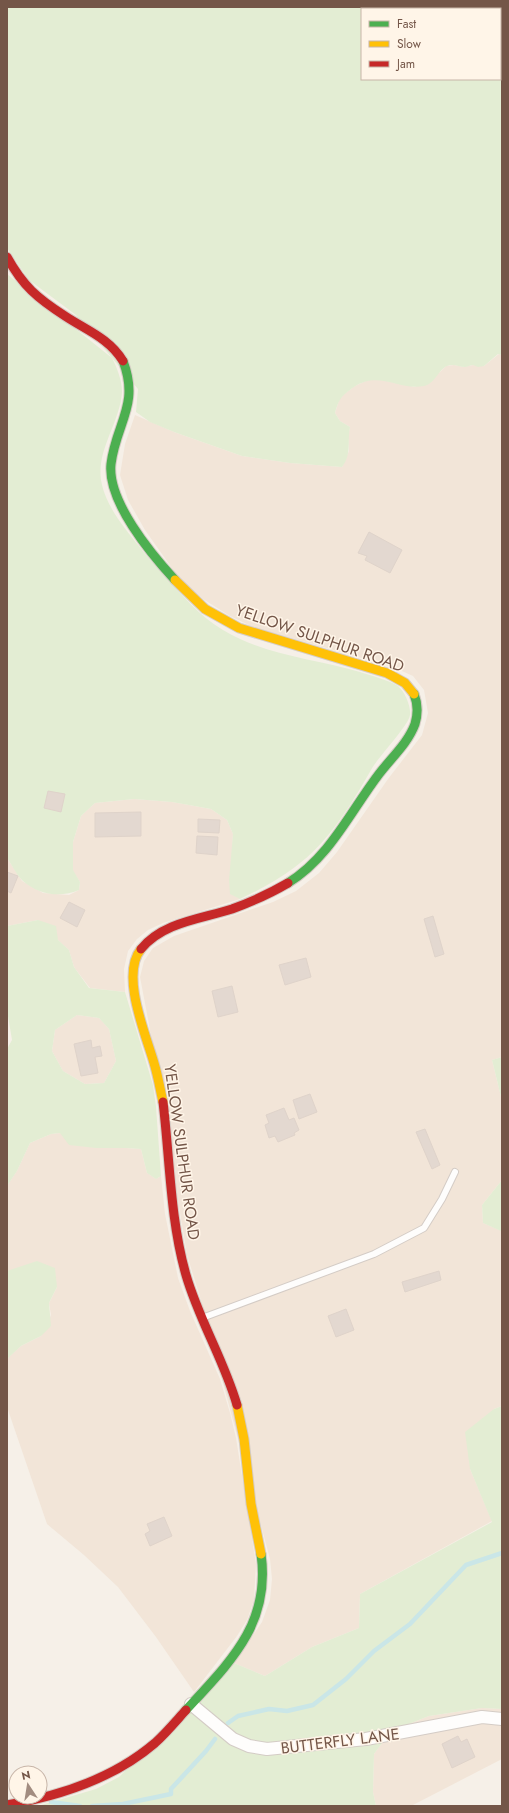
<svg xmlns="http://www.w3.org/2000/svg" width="509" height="1813" viewBox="0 0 509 1813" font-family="Jost,sans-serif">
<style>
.residential{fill:#f2e5d8}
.green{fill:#e3edd3;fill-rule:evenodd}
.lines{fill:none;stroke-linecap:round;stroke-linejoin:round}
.stream{stroke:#cae6e7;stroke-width:4.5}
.building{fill:#e3d8d0;stroke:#dfd3ca}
.lane-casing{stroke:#d4ccc6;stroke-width:8}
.street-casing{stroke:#d4ccc6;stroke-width:14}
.fast-casing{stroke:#d5ccc5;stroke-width:11}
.slow-casing{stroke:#d5ccc5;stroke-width:11}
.jam-casing{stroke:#d5ccc5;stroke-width:11}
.lane{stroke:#fefdfc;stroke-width:6}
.street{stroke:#fefdfc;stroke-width:12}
.fast{stroke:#4caf50;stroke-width:9}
.slow{stroke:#ffc107;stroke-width:9}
.jam{stroke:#c62828;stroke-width:9}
.labels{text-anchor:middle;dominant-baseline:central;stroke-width:3;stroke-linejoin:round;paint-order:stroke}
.street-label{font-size:16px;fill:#745648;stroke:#fff5e8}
</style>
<rect width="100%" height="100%" fill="#f6f0e8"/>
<g class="residential">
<polygon points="499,354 502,355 502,1057 492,1060 502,1101 502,1180 482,1205 483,1223 502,1231 502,1406 494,1409 470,1469 492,1521 360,1594 359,1628 312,1647 265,1676 234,1663 262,1622 270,1600 272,1579 270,1559 200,1297 187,1255 148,1019 140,977 144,961 153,948 174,936 273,902 296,891 319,873 337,852 388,779 422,735 428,713 424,690 413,676 393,667 253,627 230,616 203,599 176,574 145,530 128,500 120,475 125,444 135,415 174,432 242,456 290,463 342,467 349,451 348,437 350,427 340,421 335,413 340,397 355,386 368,380 382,380 415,387 440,372 446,366 454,365 464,367 473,365 484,366"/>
<polygon points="134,799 172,802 211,809 227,820 233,834 232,856 240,899 163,923 148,930 137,939 128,951 124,969 125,992 90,988 74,967 69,950 58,940 38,920 7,926 7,858 22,881 43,893 69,895 79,890 80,882 73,871 73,842 81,816 95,803"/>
<polygon points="77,1015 99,1018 109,1029 116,1061 104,1083 85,1084 63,1071 52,1051 55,1030"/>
<polygon points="60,1133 126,1148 141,1149 147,1173 156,1179 161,1176 165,1214 178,1278 190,1311 220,1379 230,1413 236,1438 256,1564 254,1600 247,1620 237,1636 194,1692 156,1637 118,1587 84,1555 47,1524 7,1407 7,1359 21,1346 41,1336 51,1315 49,1303 57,1287 7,1271 7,1186 17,1171 30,1143 51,1134"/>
<polygon points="482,1708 502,1709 502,1759 411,1806 376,1806 373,1792 374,1754 391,1731 429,1716"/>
</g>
<g class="green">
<path d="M 7,7 L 502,7 L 502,355 L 498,354 L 484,366 L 478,367 L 473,365 C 471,365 467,367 465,367 C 459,367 453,363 447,366 C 438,370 435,384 424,386 C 399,391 379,370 354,387 C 341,396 339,399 335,413 L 340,421 L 350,427 C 347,442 352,454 342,467 L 290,463 L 242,456 L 174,432 L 150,422 L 136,412 L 138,389 L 76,315 L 29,280 L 7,248 ZM 362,9 L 500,9 L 500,79 L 362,79 Z"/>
<path d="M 7,274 L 112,358 C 117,368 122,380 122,392 C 120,424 94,452 102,485 C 107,507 125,529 139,546 C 147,557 156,566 165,576 C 184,597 198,615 223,630 C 264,655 315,659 360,672 C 372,676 388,680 398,686 C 405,692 411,706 410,715 C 409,725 378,757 371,770 C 351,805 328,843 295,867 C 278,880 259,890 240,899 L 230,894 L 229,880 L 233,834 L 227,820 L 211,809 L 172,802 L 134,799 L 95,803 L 81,816 L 73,842 L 73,870 L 80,882 L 79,890 C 60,898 39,895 23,881 C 17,876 12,865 7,858 Z"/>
<path d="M 38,920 L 56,926 L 58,940 L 69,950 L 74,967 L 89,988 L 125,992 L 153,1085 L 156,1107 L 161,1176 L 156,1179 L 147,1173 L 141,1149 L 126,1148 L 96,1148 L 69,1145 L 60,1133 L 51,1134 L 30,1143 L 17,1171 L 7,1186 L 7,1049 L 12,1040 L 7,1010 L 7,926 ZM 77,1015 L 99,1018 L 109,1029 L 116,1061 L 104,1083 L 85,1084 L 63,1071 L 52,1051 L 55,1030 Z"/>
<polygon points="502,1057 502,1101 492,1060"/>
<polygon points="502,1180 502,1231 501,1231 483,1223 482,1205"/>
<polygon points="37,1261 55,1268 57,1287 49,1303 51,1326 41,1336 21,1346 7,1359 7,1271"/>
<polygon points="502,1406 502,1709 482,1708 429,1716 391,1731 374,1754 373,1792 376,1806 38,1806 96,1789 119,1777 234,1663 265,1676 312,1647 359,1628 360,1594 492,1522 470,1469 465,1432 494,1409"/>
</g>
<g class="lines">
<g class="stream">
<polyline points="228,1723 238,1716 269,1709 287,1711 313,1705 346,1679 374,1651 410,1624 466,1565 502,1553"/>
<polyline points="51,1802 80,1806"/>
<polyline points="92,1806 123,1804 171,1794 171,1789 206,1751 215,1739"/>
</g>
</g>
<g class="building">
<polygon points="369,532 402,550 390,573 365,560 367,556 358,553"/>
<polygon points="48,791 65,794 61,812 44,808"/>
<polygon points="141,812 141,836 95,837 95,813"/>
<polygon points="198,819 220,820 219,833 198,832"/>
<polygon points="197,836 218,837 217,855 196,853"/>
<polygon points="7,872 18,876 11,893 7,891"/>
<polygon points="69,902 85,910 77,927 60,918"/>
<polygon points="433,916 444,954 435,957 424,919"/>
<polygon points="306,958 311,977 285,985 279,965"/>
<polygon points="232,986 238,1012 218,1017 212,991"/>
<polygon points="91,1040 92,1048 100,1046 102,1056 95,1057 98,1073 81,1076 74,1044"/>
<polygon points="310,1094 317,1112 299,1119 293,1100"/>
<polygon points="284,1108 289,1120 294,1118 299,1130 294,1133 295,1135 278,1142 275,1136 269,1138 265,1125 269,1123 266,1115"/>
<polygon points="425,1129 440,1165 432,1169 416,1132"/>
<polygon points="439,1271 441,1280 405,1292 402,1282"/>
<polygon points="346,1309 354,1330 336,1337 328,1316"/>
<polygon points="164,1517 172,1536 150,1546 145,1534 150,1531 147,1524"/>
<polygon points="458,1736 461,1742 467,1739 475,1757 452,1768 442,1744"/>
</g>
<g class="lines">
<g class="lane-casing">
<polyline id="lane" points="202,1318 374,1254 424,1228 442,1199 455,1172"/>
</g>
<g class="street-casing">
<polyline id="street" points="191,1704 233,1739 249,1746 267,1749 366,1739 482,1717 502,1719"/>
</g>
<g class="fast-casing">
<g id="fast">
<path d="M 123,361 C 140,405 116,423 111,464 C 107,501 151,554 175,580"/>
<path d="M 288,883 C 330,857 350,812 379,774 C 392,757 408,743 415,724 C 418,714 418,704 414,694"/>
<path d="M 186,1710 C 230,1662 271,1624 261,1554"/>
</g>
</g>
<g class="slow-casing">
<g id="slow">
<polyline points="175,580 205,609 239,628 387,673 405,683 414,694"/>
<path d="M 141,949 C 120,975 146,1035 154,1063 C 158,1076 160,1089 163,1102"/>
<polyline points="237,1405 244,1439 251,1504 261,1554"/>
</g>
</g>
<g class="jam-casing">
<g id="jam">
<path d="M 7,257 C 23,286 37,298 65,316 C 86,330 109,338 123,361"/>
<path d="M 141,949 C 163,922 201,919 232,909 C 251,902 271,893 288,883"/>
<path d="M 163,1102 C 170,1160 170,1219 186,1275 C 199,1320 224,1360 237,1405"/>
<path d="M 7,1805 C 60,1796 113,1779 155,1743 C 166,1733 176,1721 186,1710"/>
</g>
</g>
<use href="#lane" class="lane"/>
<use href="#street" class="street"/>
<use href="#fast" class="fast"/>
<use href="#slow" class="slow"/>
<use href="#jam" class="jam"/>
</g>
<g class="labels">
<g class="street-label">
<text transform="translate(320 638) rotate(19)">YELLOW SULPHUR ROAD</text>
<text transform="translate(182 1152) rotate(82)">YELLOW SULPHUR ROAD</text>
<text transform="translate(340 1741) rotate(-7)">BUTTERFLY LANE</text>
</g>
</g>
<rect width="509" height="1813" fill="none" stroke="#745648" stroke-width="16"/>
<rect x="361" y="8" width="140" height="72" fill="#fff5e8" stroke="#c7b5a8"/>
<rect x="369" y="21" width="20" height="6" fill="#4caf50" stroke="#c7b5a8"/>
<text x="397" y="28" font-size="12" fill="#745648">Fast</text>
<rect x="369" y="41" width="20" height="6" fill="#ffc107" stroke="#c7b5a8"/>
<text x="397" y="48" font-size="12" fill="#745648">Slow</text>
<rect x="369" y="61" width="20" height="6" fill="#c62828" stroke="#c7b5a8"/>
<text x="397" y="68" font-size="12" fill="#745648">Jam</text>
<g transform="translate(28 1785) rotate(348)"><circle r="19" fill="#fff5e8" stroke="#c7b5a8"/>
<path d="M0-3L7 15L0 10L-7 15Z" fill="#a28c80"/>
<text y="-6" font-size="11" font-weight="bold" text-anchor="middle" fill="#745648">N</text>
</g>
</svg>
